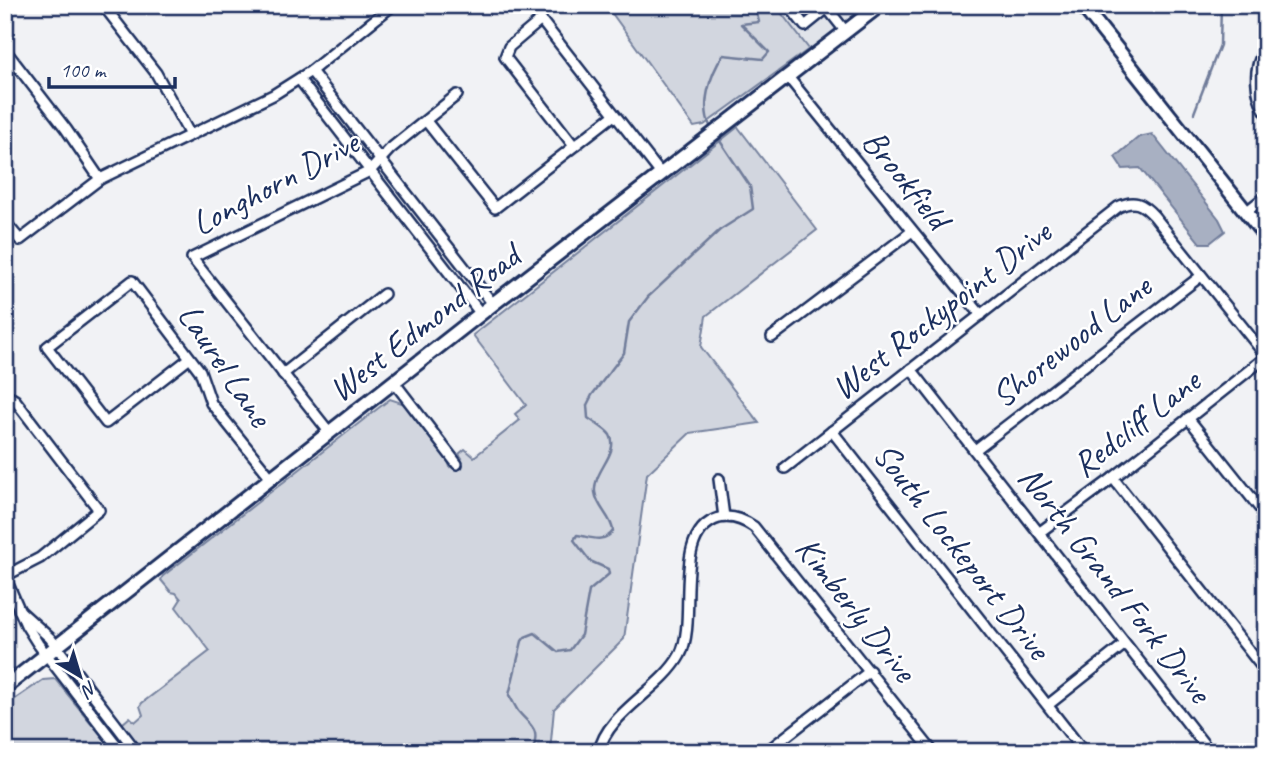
<svg xmlns="http://www.w3.org/2000/svg" width="1271" height="757" viewBox="0 0 1271 757" font-family="Caveat,sans-serif">
<style>
.built{fill:#e1e4ea}
.green{fill:#d2d6df;stroke:#76829e;stroke-width:2}
.water{fill:#a8b0c2;stroke:#707c9a;stroke-width:2}
.lines{fill:none;stroke-linecap:round;stroke-linejoin:round}
.stream{stroke:#707c9a;stroke-width:2.5}
.minor-casing{stroke:#1b2f5e;stroke-width:14}
.major-casing{stroke:#1b2f5e;stroke-width:18}
.minor{stroke:#fff;stroke-width:9}
.major{stroke:#fff;stroke-width:12}
.labels{text-anchor:middle;dominant-baseline:central;stroke-width:5;stroke-linejoin:round;paint-order:stroke}
.street-label{font-size:35px;fill:#1b2f5e;stroke:#fff}
</style>
<rect width="100%" height="100%" fill="#f1f2f5"/>
<filter id="ink" filterUnits="userSpaceOnUse"><feTurbulence type="fractalNoise" baseFrequency=".0143" numOctaves="2"/><feDisplacementMap in="SourceGraphic" scale="14" xChannelSelector="R" yChannelSelector="G"/><feConvolveMatrix kernelMatrix="1 2 1 2 8 2 1 2 1" color-interpolation-filters="sRGB"/></filter>
<g filter="url(#ink)">
<polygon class="built" points="775,5 864,5 809,49"/>
<g class="green">
<polygon points="606,5 775,5 809,49 704,125 694,127"/>
<polygon points="738,127 817,230 706,316 701,347 759,423 690,433 647,474 624,639 554,709 550,752 144,752 122,724 130,717 135,722 143,715 140,706 142,703 210,651 176,607 181,599 176,593 171,592 161,580 163,576 390,399 405,404 447,459 450,467 462,458 459,454 465,449 474,457 520,420 515,414 526,405 473,335"/>
<polygon points="55,679 115,752 5,752 5,706 43,680"/>
</g>
<polygon class="water" points="1152,134 1219,219 1225,231 1210,243 1200,243 1140,168 1123,169 1115,157 1139,137"/>
<g class="lines">
<g class="stream">
<polyline points="1194,113 1220,45 1221,5"/>
<path d="M 712,130 C 699,107 710,75 723,55 L 763,59 L 769,52 L 741,24 L 759,22 L 756,10 L 747,5"/>
<path d="M 532,752 C 541,728 531,727 518,711 C 515,706 512,700 509,695 L 522,641 L 525,637 L 535,633 L 558,652 L 570,650 L 581,635 L 589,591 L 609,574 L 608,569 L 590,561 L 574,540 L 577,535 C 590,537 604,544 613,531 C 612,517 597,508 595,492 C 593,471 620,453 610,435 C 606,429 595,423 588,418 L 587,405 L 592,395 L 624,353 L 629,322 L 648,297 L 720,230 L 753,209 L 750,186 L 716,135"/>
</g>
<g class="minor-casing">
<g id="minor">
<polyline points="103,5 156,73 190,135"/>
<polyline points="789,6 805,26 831,5"/>
<polyline points="827,8 846,32"/>
<path d="M 1266,49 C 1252,66 1255,95 1266,112"/>
<polyline points="5,50 66,129 100,179"/>
<polyline points="311,71 493,304"/>
<polyline points="788,77 981,315"/>
<polyline points="299,79 481,314"/>
<polyline points="426,121 495,208 614,115"/>
<polyline points="574,146 505,57 509,47 541,20 661,174"/>
<polyline points="1246,212 1266,196"/>
<polyline points="5,222 20,240 100,179 273,95 311,71 393,5"/>
<polyline points="1253,222 1266,212"/>
<polyline points="772,337 911,232"/>
<polyline points="190,358 106,423 47,347 132,281 200,371 211,403 272,479"/>
<polyline points="911,369 1210,752"/>
<polyline points="283,374 384,294"/>
<polyline points="394,382 457,464"/>
<polyline points="5,394 15,400 99,510 40,558 5,576"/>
<polyline points="1188,418 1266,516"/>
<polyline points="832,431 1084,752"/>
<polyline points="330,433 192,258 370,171 390,149 457,95"/>
<polyline points="975,450 1201,276"/>
<path d="M 785,468 L 1118,207 C 1134,199 1142,203 1154,216 L 1266,356"/>
<polyline points="1113,478 1266,672"/>
<polyline points="719,479 724,517"/>
<polyline points="1040,532 1113,478 1266,357"/>
<polyline points="5,577 26,625 38,644 121,751 125,752"/>
<polyline points="19,610 50,638 137,752"/>
<polyline points="1048,705 1125,644"/>
<path d="M 599,752 C 606,713 661,690 680,655 C 699,618 670,533 719,518 C 732,515 744,520 754,527 L 933,752"/>
<polyline points="766,752 870,671"/>
</g>
</g>
<g class="major-casing">
<g id="major">
<polyline points="1082,5 1266,237"/>
<polyline points="5,687 493,304 880,5"/>
</g>
</g>
<use href="#minor" class="minor"/>
<use href="#major" class="major"/>
</g>
</g>
<g class="labels">
<g class="street-label">
<text transform="translate(906 179) rotate(51)">Brookfield</text>
<text transform="translate(275 183) rotate(-28)">Longhorn Drive</text>
<text transform="translate(941 310) rotate(-38)">West Rockypoint Drive</text>
<text transform="translate(424 323) rotate(-38)">West Edmond Road</text>
<text transform="translate(1071 341) rotate(-38)">Shorewood Lane</text>
<text transform="translate(225 365) rotate(56)">Laurel Lane</text>
<text transform="translate(1136 423) rotate(-38)">Redcliff Lane</text>
<text transform="translate(962 551) rotate(52)">South Lockeport Drive</text>
<text transform="translate(1115 584) rotate(52)">North Grand Fork Drive</text>
<text transform="translate(856 609) rotate(52)">Kimberly Drive</text>
</g>
</g>
<rect width="1271" height="757" fill="none" stroke="#fff" stroke-width="28"/>
<rect x="14" y="14" width="1243" height="729" fill="none" stroke="#1b2f5e" stroke-width="2.5" filter="url(#ink)"/>
<g transform="translate(80 676) rotate(142)" stroke="#ffffff" stroke-width="5" paint-order="stroke">
<path d="M0-5L12 26L0 18L-12 26Z" fill="#1b2f5e"/>
<text y="-10" font-size="19" font-weight="bold" text-anchor="middle" fill="#1b2f5e">N</text>
</g>
<path d="M49 77v10h126v-10" fill="none" stroke="#1b2f5e" stroke-width="3.5"/>
<text x="60" y="77" font-size="21" fill="#1b2f5e" stroke="#ffffff" stroke-width="5" paint-order="stroke">100 m</text>
</svg>
